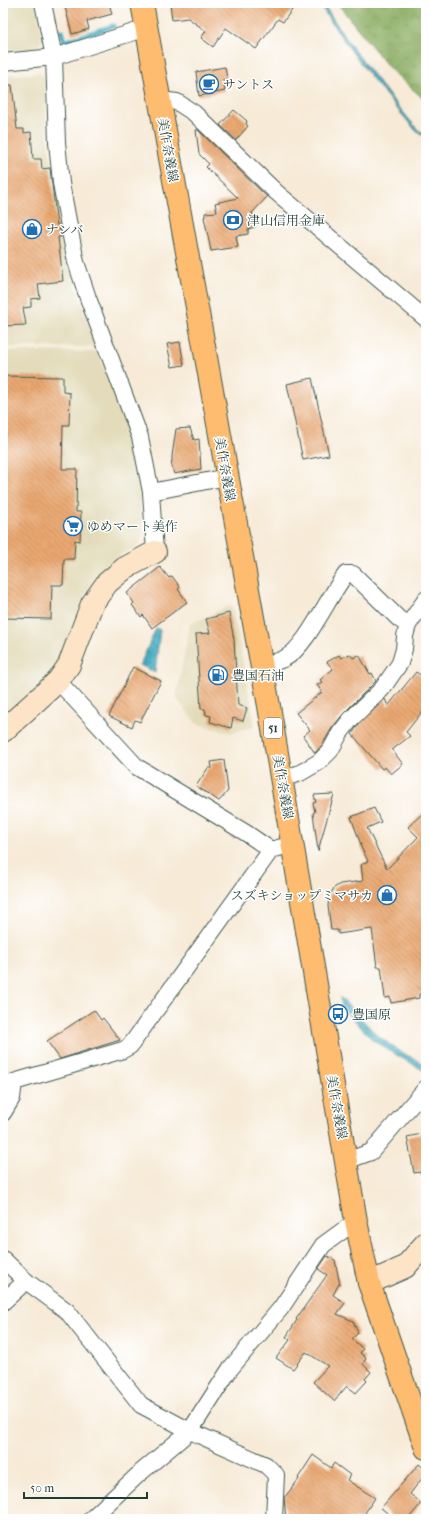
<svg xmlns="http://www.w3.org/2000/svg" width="429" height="1522" viewBox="0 0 429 1522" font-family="'IM FELL French Canon','Noto Serif JP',serif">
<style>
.built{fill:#e3dbba}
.forest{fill:url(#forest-crowns);stroke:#55754b}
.water{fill:url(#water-waves);stroke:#30747a}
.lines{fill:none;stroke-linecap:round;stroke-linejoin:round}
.stream{stroke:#40aac0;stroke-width:5}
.building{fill:url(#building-back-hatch)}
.street-casing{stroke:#3f574d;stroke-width:18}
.secondary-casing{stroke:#3f574d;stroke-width:24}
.primary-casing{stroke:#3f574d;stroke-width:24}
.street{stroke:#fff;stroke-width:16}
.secondary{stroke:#fee4c6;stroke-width:22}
.primary{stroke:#fdbc70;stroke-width:22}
.labels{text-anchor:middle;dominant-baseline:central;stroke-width:3;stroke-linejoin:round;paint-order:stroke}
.shield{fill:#fff;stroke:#627771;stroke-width:1}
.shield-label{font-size:12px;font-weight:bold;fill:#1f3d34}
.poi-label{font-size:13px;fill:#1f3d34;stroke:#fff;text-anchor:start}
.street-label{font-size:13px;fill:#1f3d34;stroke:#fff}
</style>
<defs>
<pattern id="forest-crowns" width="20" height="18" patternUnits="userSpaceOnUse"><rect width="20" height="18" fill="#8bad62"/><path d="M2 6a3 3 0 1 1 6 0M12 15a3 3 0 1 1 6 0" fill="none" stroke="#718e52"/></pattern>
<pattern id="water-waves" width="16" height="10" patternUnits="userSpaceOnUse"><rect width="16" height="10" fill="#40aac0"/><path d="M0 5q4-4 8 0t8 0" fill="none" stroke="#358c9d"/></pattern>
<pattern id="building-back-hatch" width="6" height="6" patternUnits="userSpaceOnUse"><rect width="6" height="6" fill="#eaa871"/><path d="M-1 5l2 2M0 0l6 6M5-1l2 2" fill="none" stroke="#bd8a5e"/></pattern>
</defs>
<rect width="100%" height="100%" fill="#fff"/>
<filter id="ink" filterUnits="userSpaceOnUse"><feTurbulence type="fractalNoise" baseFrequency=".025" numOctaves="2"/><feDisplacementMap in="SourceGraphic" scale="8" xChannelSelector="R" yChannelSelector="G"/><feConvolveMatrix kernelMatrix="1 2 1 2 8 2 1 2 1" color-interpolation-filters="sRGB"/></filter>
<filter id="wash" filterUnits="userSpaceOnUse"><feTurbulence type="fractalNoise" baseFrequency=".012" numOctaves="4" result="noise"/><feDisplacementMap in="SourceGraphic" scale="16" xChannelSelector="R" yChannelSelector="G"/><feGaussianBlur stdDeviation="0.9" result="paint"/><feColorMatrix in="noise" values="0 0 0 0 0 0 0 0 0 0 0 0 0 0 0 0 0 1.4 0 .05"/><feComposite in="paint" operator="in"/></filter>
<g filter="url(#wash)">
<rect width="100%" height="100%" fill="#f7ebd8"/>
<g class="built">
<polygon points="3,3 36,3 42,41 36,49 3,51"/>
<polygon points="39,73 45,79 47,130 56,199 67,259 96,347 3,347 3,76"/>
<polygon points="3,351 98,352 108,379 111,378 127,422 137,462 143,536 136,548 124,553 111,562 95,580 84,597 53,674 3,718"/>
<polygon points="232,605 255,726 230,733 197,724 176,698 190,624"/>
</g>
<polygon class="forest" points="337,3 426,3 426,101 390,69"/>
<g class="water">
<path d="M 319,3 L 323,3 C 351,49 384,90 419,131 L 426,133 L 426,137 L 418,133 C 382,92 348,50 319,3 Z"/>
<polygon points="156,628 160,630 155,673 140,665"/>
<polygon points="340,997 378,1036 399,1051 426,1065 426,1072 388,1050 372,1039 341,1006"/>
</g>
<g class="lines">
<polyline class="stream" points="61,31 64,42 113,26"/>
</g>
<g id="blocks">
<g class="building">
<polygon points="64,3 109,3 112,14 87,21 89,29 72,34"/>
<polygon points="170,3 297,3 283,22 278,19 256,49 226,28 213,47 201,38 206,31 188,18 172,20"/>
<polygon points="225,67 227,79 223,80 225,91 199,96 196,72"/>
<polygon points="3,85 12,85 17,129 24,129 24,133 31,132 33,159 41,159 42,169 50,168 57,225 59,225 61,237 58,237 63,281 38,284 40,298 31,299 31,307 23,308 26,325 3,326"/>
<polygon points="234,110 247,121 246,124 248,126 236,140 220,125"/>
<polygon points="196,130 198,130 267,197 252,213 255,227 248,229 248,234 236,236 238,247 211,251 204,217 205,217 205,213 217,212 215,203 238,198 206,167 209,164 199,154"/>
<polygon points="180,342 184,365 172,367 167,344"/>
<polygon points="3,376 63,377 63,392 70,393 69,425 63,425 62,469 77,469 76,512 81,512 80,541 75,540 74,559 64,559 63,585 52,585 51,619 3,618"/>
<polygon points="312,378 329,455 303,460 287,384"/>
<polygon points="190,428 194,440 199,439 201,469 174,474 171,462 172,462 172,456 176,429"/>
<polygon points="160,567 169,578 172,576 180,587 178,589 187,602 152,628 143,615 141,617 132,605 134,603 127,593"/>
<polygon points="229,613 234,640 238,705 247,708 243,721 233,718 231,728 210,722 211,716 206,715 205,709 201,709 196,634 210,633 206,619"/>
<polygon points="350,654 353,658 359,655 370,674 372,673 376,681 344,713 332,728 322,745 315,753 303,736 310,730 296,713 322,692 317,685 322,682 320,680 333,669 327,662 339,655 341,658"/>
<polygon points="133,667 161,681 140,722 135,720 132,727 109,716"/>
<polygon points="416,672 426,679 426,707 406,732 410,736 392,750 403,764 391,774 385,767 382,769 352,734 358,725 385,699 388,706"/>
<polygon points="224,760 228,791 219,801 196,786 208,768 212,768 211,762"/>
<polygon points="334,794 318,851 313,813 315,812 313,803 316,802 314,795"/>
<polygon points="374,808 381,822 367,828 387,869 418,837 408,827 426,810 426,993 419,994 419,998 391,1003 390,997 385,998 381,967 377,967 372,929 338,934 338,930 331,930 328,906 329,897 334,888 340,884 363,881 361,865 368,861 360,845 361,845 351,817"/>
<polygon points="94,1010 101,1020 103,1018 120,1040 60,1059 47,1041"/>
<polygon points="426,1133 426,1171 414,1173 407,1137"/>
<polygon points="327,1256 335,1260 340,1285 339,1284 333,1295 345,1303 337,1314 353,1321 358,1333 352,1339 363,1349 360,1353 366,1358 363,1364 371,1372 365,1379 367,1381 356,1393 347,1386 334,1401 313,1382 328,1366 306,1352 293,1369 276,1358 290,1340 286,1337 297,1320 296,1319 327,1275 318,1269"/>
<polygon points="313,1455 331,1468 334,1463 350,1475 347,1480 375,1498 361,1519 286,1519 284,1498 299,1479 298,1478"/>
<polygon points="419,1464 426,1470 426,1473 410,1494 420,1502 420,1505 408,1519 395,1519 381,1508"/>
</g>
</g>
</g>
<g filter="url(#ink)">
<use href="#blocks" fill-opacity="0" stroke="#3f574d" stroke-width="1"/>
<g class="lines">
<g class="street-casing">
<g id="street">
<polyline points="43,3 54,57 57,142 61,183 69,226 76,262 88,298 140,437 151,492 155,552"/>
<polyline points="3,62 54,57 147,28"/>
<polyline points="160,100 177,102 194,113 276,192 426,319"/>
<polyline points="151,492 227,477"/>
<path d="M 262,666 C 269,663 278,662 285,658 C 306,648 329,595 346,574 L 353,574 L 399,619 L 408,625"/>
<polyline points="58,681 137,767 246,833 271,850"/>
<polyline points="282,779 300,773 319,762 330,751 340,733 351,719 382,689 400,663 404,649 405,636 408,625 426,599"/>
<polyline points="3,1113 12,1098 14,1082 123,1050 130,1046 271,850 293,844"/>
<polyline points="346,1161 371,1152 426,1088"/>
<polyline points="3,1259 26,1281"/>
<polyline points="3,1302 26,1281 67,1311 141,1405 190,1431 266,1465 276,1475 274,1519"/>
<polyline points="91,1519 140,1473 190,1431 230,1369 281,1308 323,1245 356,1221"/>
</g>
</g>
<g class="secondary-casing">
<g id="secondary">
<polyline points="3,731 58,681 69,665 92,604 107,583 125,568 155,552"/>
<polyline points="369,1283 405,1267 426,1243"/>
</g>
</g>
<g class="primary-casing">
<polyline id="primary" points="142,3 269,706 356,1221 369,1283 426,1448"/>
</g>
<use href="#street" class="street"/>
<use href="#secondary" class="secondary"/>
<use href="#primary" class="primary"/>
</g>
</g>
<defs>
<g id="cafe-ring" transform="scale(1)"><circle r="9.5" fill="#fff" stroke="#1f6fb2" stroke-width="1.5"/><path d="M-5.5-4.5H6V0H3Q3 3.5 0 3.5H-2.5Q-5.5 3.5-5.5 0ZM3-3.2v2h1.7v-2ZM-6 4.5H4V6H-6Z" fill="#1f6fb2"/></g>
<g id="bank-ring" transform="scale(1)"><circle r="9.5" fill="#fff" stroke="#1f6fb2" stroke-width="1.5"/><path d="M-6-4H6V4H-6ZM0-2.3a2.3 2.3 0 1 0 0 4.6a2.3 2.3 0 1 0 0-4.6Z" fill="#1f6fb2"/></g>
<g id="shop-ring" transform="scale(1)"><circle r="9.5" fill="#fff" stroke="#1f6fb2" stroke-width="1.5"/><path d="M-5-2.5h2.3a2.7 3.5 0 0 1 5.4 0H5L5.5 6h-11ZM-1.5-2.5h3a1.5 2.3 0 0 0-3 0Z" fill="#1f6fb2"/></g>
<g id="supermarket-ring" transform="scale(1)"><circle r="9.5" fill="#fff" stroke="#1f6fb2" stroke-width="1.5"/><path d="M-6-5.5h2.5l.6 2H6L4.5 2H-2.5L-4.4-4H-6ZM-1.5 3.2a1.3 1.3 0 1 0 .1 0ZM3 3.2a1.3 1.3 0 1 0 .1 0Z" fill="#1f6fb2"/></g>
<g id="fuel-ring" transform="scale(1)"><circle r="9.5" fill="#fff" stroke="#1f6fb2" stroke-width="1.5"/><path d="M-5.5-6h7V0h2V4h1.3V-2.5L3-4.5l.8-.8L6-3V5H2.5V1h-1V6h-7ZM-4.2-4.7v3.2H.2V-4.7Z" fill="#1f6fb2"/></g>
<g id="bus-ring" transform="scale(1)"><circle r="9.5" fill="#fff" stroke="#1f6fb2" stroke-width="1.5"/><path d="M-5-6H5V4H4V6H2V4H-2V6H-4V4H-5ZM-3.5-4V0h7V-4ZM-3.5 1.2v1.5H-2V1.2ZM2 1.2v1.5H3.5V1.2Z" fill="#1f6fb2"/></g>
</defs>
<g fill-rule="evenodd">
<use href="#cafe-ring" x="209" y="84"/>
<use href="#bank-ring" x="233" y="220"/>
<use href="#shop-ring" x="32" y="229"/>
<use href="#supermarket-ring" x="73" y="526"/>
<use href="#fuel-ring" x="218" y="675"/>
<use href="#shop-ring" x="387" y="895"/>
<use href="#bus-ring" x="338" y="1014"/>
</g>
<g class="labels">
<rect class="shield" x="264" y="718" width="18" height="20" rx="3"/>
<g class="shield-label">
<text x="273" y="728">51</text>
</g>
<g class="poi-label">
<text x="223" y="84">サントス</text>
<text x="247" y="220">津山信用金庫</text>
<text x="46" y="229">ナンバ</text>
<text x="87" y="526">ゆめマート美作</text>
<text x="232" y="675">豊国石油</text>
<text x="373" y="895" text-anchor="end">スズキショップミマサカ</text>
<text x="352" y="1014">豊国原</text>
</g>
<g class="street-label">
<text transform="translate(168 150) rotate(80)">美作奈義線</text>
<text transform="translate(225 469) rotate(80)">美作奈義線</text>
<text transform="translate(283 787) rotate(80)">美作奈義線</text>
<text transform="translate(337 1107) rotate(80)">美作奈義線</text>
</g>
</g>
<rect width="429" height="1522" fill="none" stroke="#fff" stroke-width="16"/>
<path d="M24 1492v6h123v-6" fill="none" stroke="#1f3d34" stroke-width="2"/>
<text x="30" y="1492" font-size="12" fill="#1f3d34" stroke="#ffffff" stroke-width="3" paint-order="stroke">50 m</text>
</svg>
